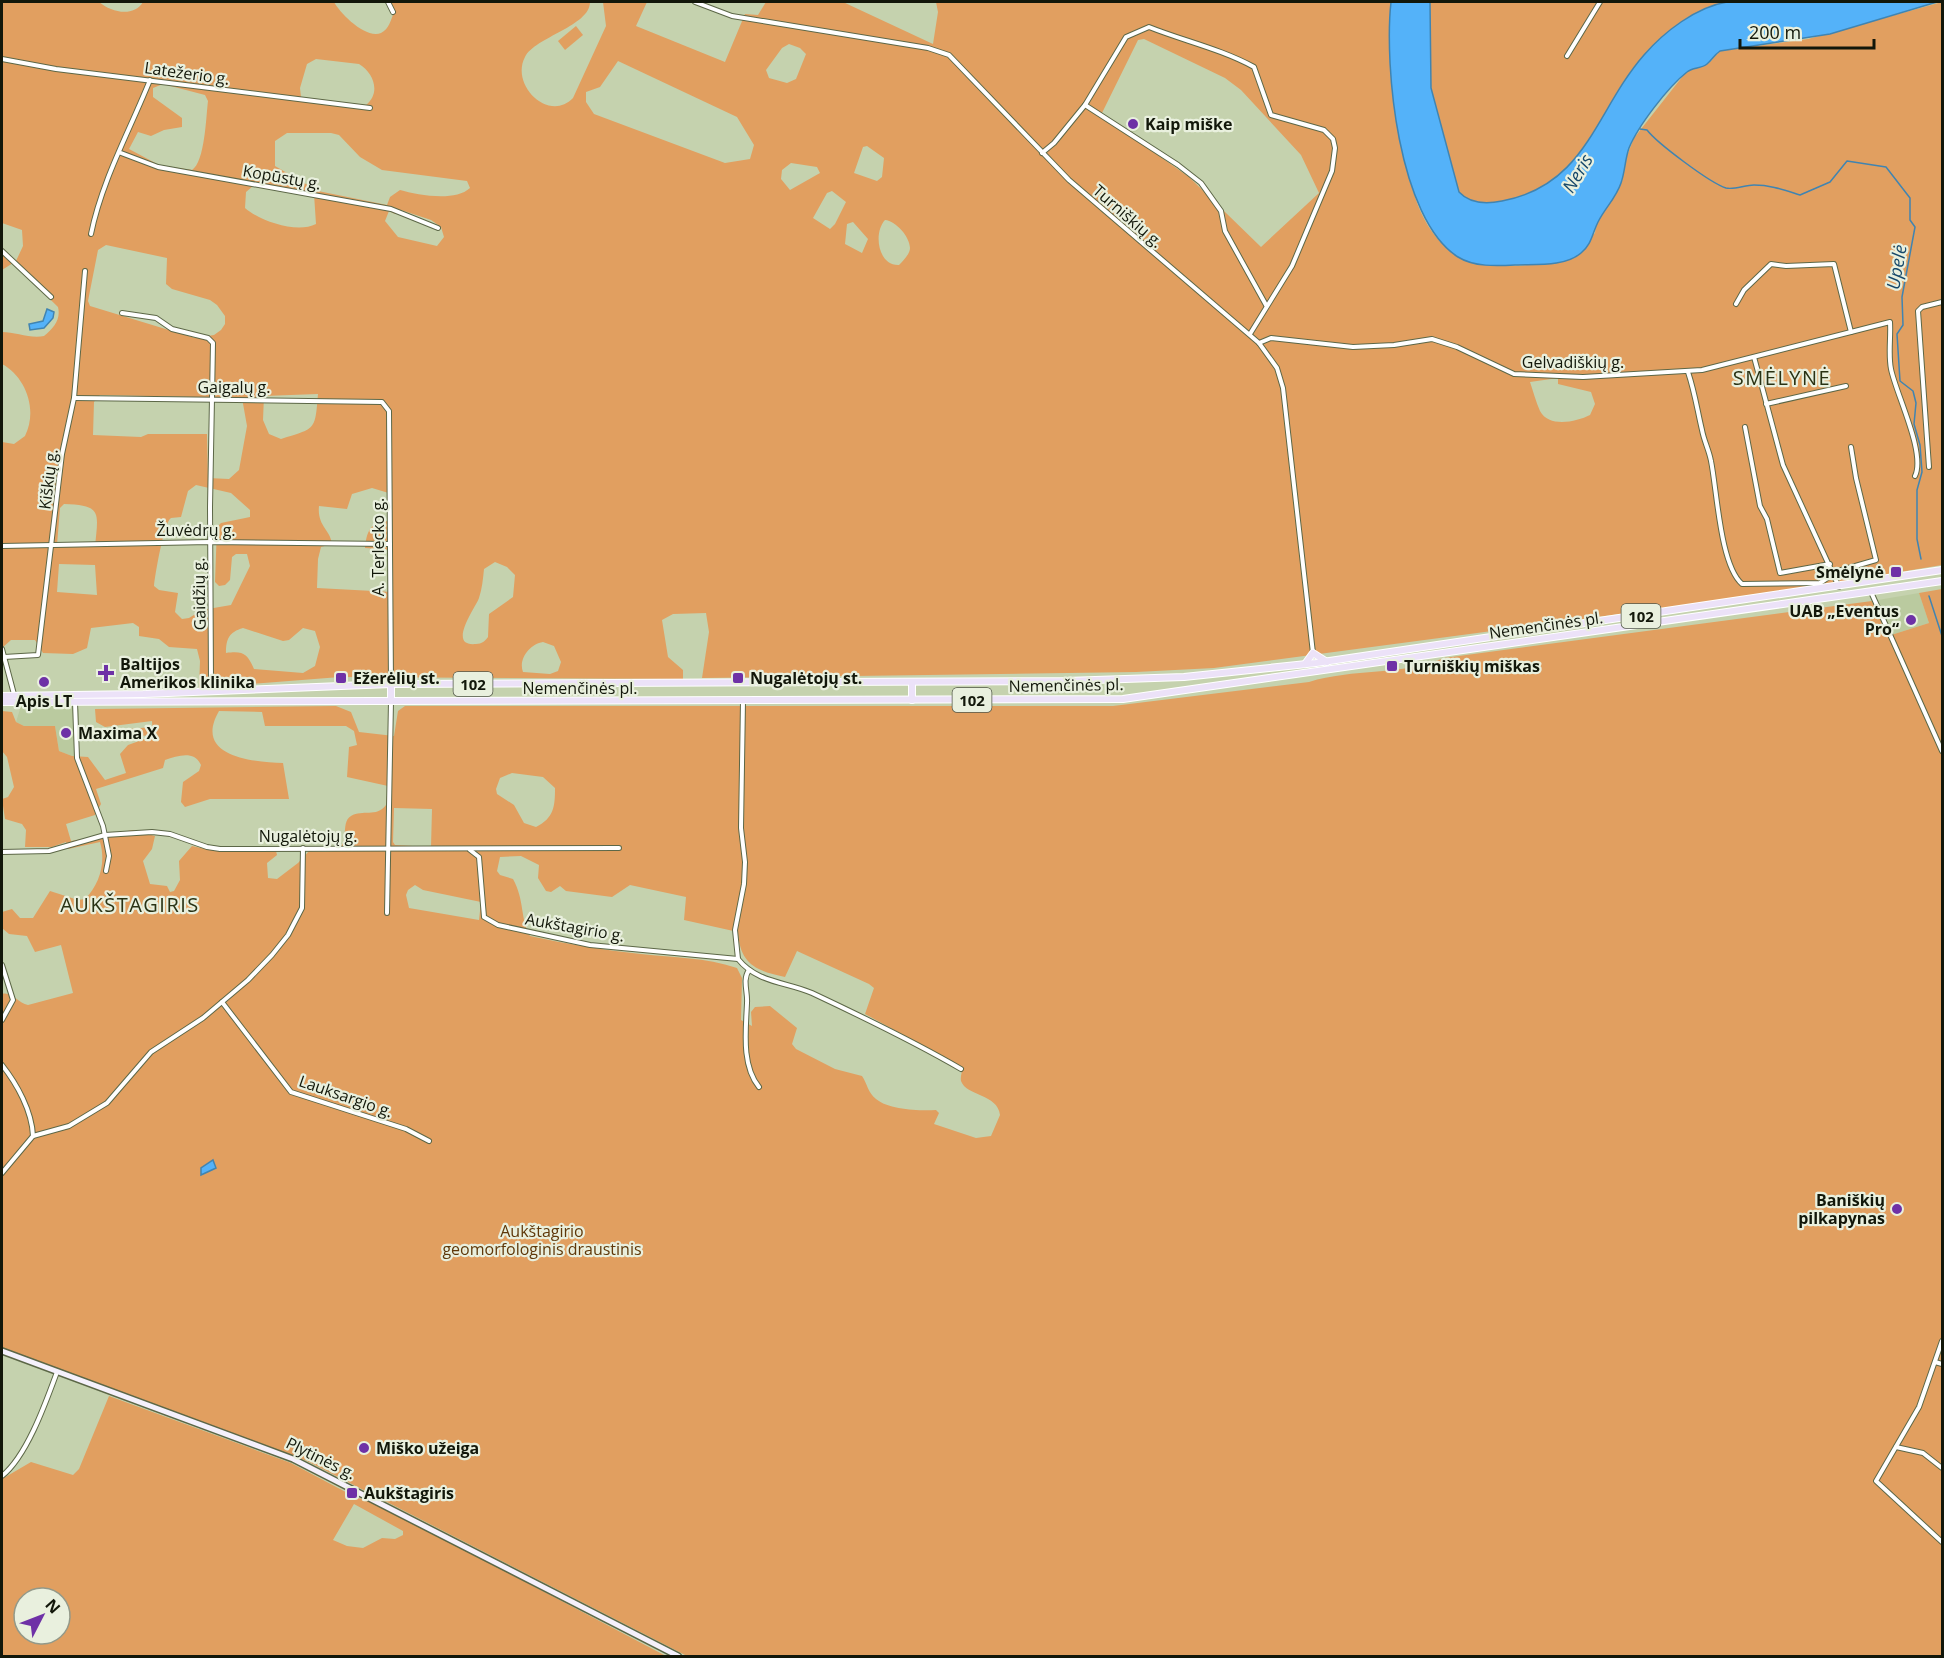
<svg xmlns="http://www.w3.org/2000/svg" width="1944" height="1658" viewBox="0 0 1944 1658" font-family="'Open Sans',sans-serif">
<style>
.built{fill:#baca9f}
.green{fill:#e19f60;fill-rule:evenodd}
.water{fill:#54b2f9;stroke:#4084b1;stroke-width:1.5}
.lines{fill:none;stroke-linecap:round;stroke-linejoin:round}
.stream{stroke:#4084b1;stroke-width:1.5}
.minor-casing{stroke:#5c6747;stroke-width:6}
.secondary-casing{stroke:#5c6747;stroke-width:8}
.primary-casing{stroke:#fff;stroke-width:8}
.minor{stroke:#fff;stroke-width:4}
.secondary{stroke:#f5f1fc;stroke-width:5}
.primary{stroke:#ece2f8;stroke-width:6}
.poi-dot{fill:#6e31a6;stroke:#e9f0de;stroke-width:2}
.labels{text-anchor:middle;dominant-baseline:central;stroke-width:4.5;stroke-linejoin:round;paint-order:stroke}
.shield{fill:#e9f0de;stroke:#52584a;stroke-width:1.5}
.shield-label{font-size:15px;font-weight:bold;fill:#12170a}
.street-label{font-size:16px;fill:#12170a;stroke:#e9f0de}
.poi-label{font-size:16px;font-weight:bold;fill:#12170a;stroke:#e9f0de;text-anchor:start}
.park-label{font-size:16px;fill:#5f3809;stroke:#e9f0de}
.water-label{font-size:18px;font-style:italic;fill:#16486b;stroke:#e9f0de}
.quarter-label{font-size:20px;letter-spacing:1.5px;fill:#293214;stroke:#e9f0de}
</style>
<rect width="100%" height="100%" fill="#c5d2ae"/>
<g class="built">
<circle cx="1133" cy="125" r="7"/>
<polygon points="1919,593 1929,623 1888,636 1872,601"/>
<polygon points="21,706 70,706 79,709 79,756 72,756 59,751 55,726 24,726 16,722"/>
</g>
<g class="green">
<path d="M 2,2 L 99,2 C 112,13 134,17 143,2 L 334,2 C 340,13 365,39 381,33 C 389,29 391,20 394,12 L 390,2 L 590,2 C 590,26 535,37 525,57 C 510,85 549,123 573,98 L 606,26 L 603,2 L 647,2 L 636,26 L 725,62 L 745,14 L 758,15 L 766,2 L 843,2 L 933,44 L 938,12 L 936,2 L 1391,2 C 1387,37 1394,71 1398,106 C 1407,177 1416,270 1509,266 C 1518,265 1554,265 1559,262 C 1572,256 1584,242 1595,233 L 1596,224 L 1622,182 L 1626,158 L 1634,138 L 1686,72 L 1709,63 L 1720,51 L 1808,39 L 1942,2 L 1942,565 L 1756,596 L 1214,668 L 1136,672 L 702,678 L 709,632 L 706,613 L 673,614 L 662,620 L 668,657 L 683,670 L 683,679 L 340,677 L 199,688 L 200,661 L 197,649 L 169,647 L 159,639 L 139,636 L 139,627 L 133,623 L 91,628 L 87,648 L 73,654 L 43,653 L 35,640 L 11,640 L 2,648 L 2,442 L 14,444 L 25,436 C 38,410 26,377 2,364 L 2,332 C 15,332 31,339 44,336 C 54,328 61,319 58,307 L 13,263 L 2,270 L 2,254 L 16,261 L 23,246 L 22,230 L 2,223 ZM 1144,39 L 1225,78 L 1241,90 L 1301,155 L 1319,193 L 1261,247 L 1189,177 L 1101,115 L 1138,40 ZM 789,44 L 800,48 L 806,54 L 796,79 L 787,83 L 769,78 L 766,70 L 782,48 ZM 316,59 L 359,64 C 374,73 381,93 366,105 L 301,97 L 300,88 L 307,64 ZM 618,61 L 737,117 L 754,145 L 750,159 L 725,163 L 594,114 L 586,102 L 586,92 L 600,87 ZM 163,84 L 205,95 L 208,101 C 206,117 205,162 192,170 L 159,165 L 129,149 L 138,132 L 151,136 L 164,130 L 182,127 L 182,118 L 153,97 L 153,88 ZM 287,133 L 331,133 L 339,135 L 360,157 L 382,170 L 467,181 L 470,188 C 455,202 418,195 400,190 L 390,197 L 387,205 L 318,191 L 275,166 L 275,141 ZM 867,146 L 884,158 L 882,177 L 877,181 L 854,173 L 863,147 ZM 791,163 L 817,167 L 820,173 L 790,190 L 781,179 L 782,170 ZM 268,185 L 314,194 L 316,224 C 297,234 260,221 245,208 L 246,192 L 253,186 ZM 832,191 L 846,202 L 835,224 L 830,229 L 813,218 L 827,193 ZM 401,210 L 431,220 L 441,227 L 444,237 L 437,246 L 398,237 L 385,221 L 389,211 L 395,214 ZM 885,220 C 896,221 910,237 910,248 C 910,254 903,261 899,265 C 878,266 873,233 885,220 ZM 853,222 L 868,239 L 862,253 L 845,244 L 847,224 ZM 106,245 L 167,258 L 166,284 L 172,289 L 210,300 L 217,305 L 225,316 L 225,324 L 221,330 L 214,335 L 195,338 L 90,306 L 88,301 L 98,250 ZM 1558,378 L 1558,384 L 1591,392 L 1595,404 L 1590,415 C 1576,422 1549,428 1540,411 C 1536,402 1533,391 1530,382 ZM 318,394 C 315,431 316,428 281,439 L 269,434 L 263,420 L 264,396 ZM 100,395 L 242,398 L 247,426 L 239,470 L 229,479 L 208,478 L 207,434 L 148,434 L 141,437 L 93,435 L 94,402 ZM 196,485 L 231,493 L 250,510 L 250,517 L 221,523 L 217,527 L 215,582 L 219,586 L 225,585 L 230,580 L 232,557 L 236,554 L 247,554 L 250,566 L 231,605 L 202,610 L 189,618 L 182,619 L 175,612 L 178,593 L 159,590 L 154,586 C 155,575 164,522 171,518 L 181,517 L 188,491 ZM 372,488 L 392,494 L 392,521 C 372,521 367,528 365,548 L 392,550 L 392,592 L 317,588 L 318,559 L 321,547 L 332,544 C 330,529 317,526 319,506 L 347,509 L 352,494 ZM 64,504 C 103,505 98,513 95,547 L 57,545 L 60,508 ZM 495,562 L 507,567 L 515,575 L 513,597 L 489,614 L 488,637 C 485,641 482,644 476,644 C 446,647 476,607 479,598 C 482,589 483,579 484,569 ZM 59,564 L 95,565 L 97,595 L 57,592 ZM 243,628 L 283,641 L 289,640 L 303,628 L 315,631 L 320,647 L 315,666 L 303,673 L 254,669 C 247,653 243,651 226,653 C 226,639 229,632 243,628 ZM 543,642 L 554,646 L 561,662 L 558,671 L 550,674 L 523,672 C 518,659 530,644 543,642 Z"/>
<path d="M 1430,2 L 1727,2 C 1696,7 1664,32 1644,55 C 1595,111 1587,185 1502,201 C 1487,204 1470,204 1459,192 L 1431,88 Z"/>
<polygon points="576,26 583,35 565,50 558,41"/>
<path d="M 1942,589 L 1942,1656 L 687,1656 L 307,1461 L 2,1348 L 2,994 C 11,991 18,1003 28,1005 L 73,993 L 61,945 L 35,952 L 27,936 L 9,934 L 2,928 L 2,912 L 12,909 L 20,918 L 33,918 L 50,891 L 78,900 L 85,899 C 100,884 106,862 100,842 L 68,849 L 66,842 L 52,847 L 25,847 L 26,830 L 22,824 L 5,819 L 2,799 L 8,797 L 14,787 L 7,757 L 2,751 L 2,711 L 12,712 L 16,722 L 24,726 L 55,726 L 59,751 L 72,756 L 88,757 L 105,780 L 126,773 L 120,754 L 128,745 L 153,736 L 152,721 L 105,727 L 96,722 L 95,709 L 336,706 L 351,712 L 359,732 L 394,736 L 398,711 L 405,706 L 1113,706 L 1309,682 C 1353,668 1402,676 1444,658 L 1872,601 L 1888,636 L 1929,623 L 1919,593 ZM 219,711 L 262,712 L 265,726 L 346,726 L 354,731 L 357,745 L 349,747 L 347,777 L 388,786 L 386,805 C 376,818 363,809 351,816 C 339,823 352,847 333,851 C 326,852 317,851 309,851 L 298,863 L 277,879 L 268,878 L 267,863 L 277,855 L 276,851 L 210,850 L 192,846 L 179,861 L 180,880 L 174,891 L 170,892 L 167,886 L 150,884 L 143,861 L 152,849 L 155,836 L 133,830 L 71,841 L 66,824 L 95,815 L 101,804 L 96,789 L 163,768 L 165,760 C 178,756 194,750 201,765 L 199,771 L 183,782 L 181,802 L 185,807 L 210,799 L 289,799 L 283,763 C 251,762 193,756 219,711 ZM 512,773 L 543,777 L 555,788 C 555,806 554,818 536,827 L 524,823 L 514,805 L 497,794 L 496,789 L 500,778 ZM 394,808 L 432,809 L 431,847 L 395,845 L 393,842 ZM 521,856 L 539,865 L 538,878 L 546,891 L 551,892 L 560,886 L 566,891 L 612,897 L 630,885 L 686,897 L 684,920 L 738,932 C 740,964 756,971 785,977 L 797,951 L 869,984 L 874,988 L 865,1014 L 962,1067 C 963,1071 960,1076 961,1081 C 966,1096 998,1094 1000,1115 L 991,1136 L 976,1138 L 934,1124 L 939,1113 L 936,1110 C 920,1111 889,1110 876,1099 C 868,1093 867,1083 862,1076 L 835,1069 L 796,1049 L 792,1044 L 797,1028 L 770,1006 L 755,1007 L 751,1012 L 752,1026 L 741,1020 L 742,978 L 737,968 C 705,957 674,958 641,954 C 604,950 567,944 530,936 C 520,919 525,901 513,879 L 500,875 L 497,871 L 500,857 ZM 415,885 L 423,890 L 481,902 L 479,920 L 409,908 L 406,895 L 408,890 Z"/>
<polygon points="151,727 151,735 121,738 120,730"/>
<path d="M 109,1396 L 291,1463 L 357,1498 L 369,1500 L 406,1519 L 666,1656 L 2,1656 L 2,1479 L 31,1462 L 73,1475 L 79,1469 ZM 354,1504 L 403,1531 L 403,1535 L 395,1539 L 382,1538 L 363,1548 L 347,1546 L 333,1540 ZM 24,1598 L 60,1598 L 60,1634 L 24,1634 Z"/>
</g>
<g class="water">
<path d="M 1391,2 L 1430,2 L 1431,88 L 1459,192 C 1470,204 1487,204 1502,201 C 1587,185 1595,111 1644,55 C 1664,32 1696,7 1727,2 L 1937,2 L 1830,34 L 1720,51 C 1714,55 1712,60 1707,64 C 1701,69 1693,67 1687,72 C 1668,87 1638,126 1629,148 C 1625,159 1625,172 1621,183 C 1616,198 1605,208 1598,222 C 1592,234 1592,244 1581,253 C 1565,267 1535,264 1515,265 C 1496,266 1474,267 1458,257 C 1398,219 1384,66 1391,2 Z"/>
<polygon points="47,309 54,312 53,318 44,328 30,330 29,324 43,321"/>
<polygon points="213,1160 216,1168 201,1175 201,1168"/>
</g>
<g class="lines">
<g class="stream">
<path d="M 1640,129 L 1647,130 C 1657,143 1710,183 1726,188 C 1734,190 1745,185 1754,185 C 1771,185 1784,190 1800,195 L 1830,182 L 1847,161 L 1886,167 L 1910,198 L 1910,220 L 1915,227 L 1902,297 L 1903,325 L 1897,334 L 1900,381 L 1913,391 L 1916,403 L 1914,424 L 1920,445 L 1922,472 L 1917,490 L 1917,539 L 1921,559"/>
<polyline points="1929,596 1942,636"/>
</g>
<g class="minor-casing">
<g id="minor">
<polyline points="388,2 393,12"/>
<polyline points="695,2 732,16 928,48 949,55 1069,180 1259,343 1277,368 1283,388 1313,653"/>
<polyline points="1567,56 1600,2"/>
<polyline points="2,59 56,69 370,108"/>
<polyline points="1085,105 1178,165 1201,183 1221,211 1225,231 1266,305"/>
<polyline points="121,153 158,167 391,209 438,228"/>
<path d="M 1042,153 L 1054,143 L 1085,105 L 1126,37 L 1149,27 C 1184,41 1221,49 1254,67 L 1271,115 L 1324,130 L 1333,139 L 1335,148 L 1332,171 L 1292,266 L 1250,334"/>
<path d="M 91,234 C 102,180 130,130 150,80"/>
<polyline points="2,251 51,297"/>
<polyline points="1736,304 1744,290 1771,264 1786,266 1834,264 1851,332"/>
<polyline points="122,313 156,318 172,329 208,338 213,343 210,507 211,680"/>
<path d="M 1259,343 L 1271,338 L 1353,347 L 1394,345 L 1432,339 L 1457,347 L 1514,374 L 1583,377 L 1702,370 L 1890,322 C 1891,338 1888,354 1891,369 C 1896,394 1926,453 1915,476"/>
<polyline points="1754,357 1783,465 1839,587"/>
<path d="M 1688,372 C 1695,393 1697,409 1702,430 C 1704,441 1709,450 1711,461 C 1717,490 1720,565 1742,584 L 1820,583 L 1838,571 L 1876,560 L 1856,478 L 1851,447"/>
<polyline points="74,398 382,402 389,411 391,684"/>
<polyline points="1766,404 1846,386"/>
<polyline points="1745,427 1760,506 1767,519 1780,573 1830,564"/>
<polyline points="1929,467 1918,311 1922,307 1942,302"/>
<polyline points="2,546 210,542 390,544"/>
<polyline points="1871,592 1942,751"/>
<polyline points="2,649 15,698"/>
<polyline points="4,657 38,655 62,454 74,398 85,271"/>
<polyline points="202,691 211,680"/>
<path d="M 743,701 L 741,828 L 745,862 L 744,884 L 735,930 L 738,959 C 757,983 787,982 812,993 C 863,1017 913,1041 961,1069"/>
<polyline points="75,702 77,758 103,826 109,856 106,871"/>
<polyline points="470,850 479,857 484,917 498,925 590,945 738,959"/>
<polyline points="2,852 49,851 105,835 152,832 170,834 207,847 220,849 619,848"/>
<polyline points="387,913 391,701"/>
<polyline points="2,965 13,1000 2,1020"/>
<path d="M 749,970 C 742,980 748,992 747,1003 C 746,1029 741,1065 759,1087"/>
<polyline points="222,1002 291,1092 406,1129 429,1141"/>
<path d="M 2,1065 C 17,1084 32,1111 33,1136"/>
<polyline points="2,1173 33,1136 69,1126 107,1103 151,1052 203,1018 248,980 272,955 288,935 302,908 303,848"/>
<polyline points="1942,1341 1919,1407 1876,1481 1942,1542"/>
<polyline points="1935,1362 1942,1364"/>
<polyline points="1896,1447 1923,1453 1942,1468"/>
<path d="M 2,1476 C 27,1456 46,1402 57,1372"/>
</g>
</g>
<g class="secondary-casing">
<polyline id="secondary" points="2,1351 293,1459 678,1656"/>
</g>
<g class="primary-casing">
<g id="primary">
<polyline points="1305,664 1313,653 1327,662"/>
<polyline points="912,682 912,700"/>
<polyline points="2,696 143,694 391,684 1066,681 1184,677 1316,663 1942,570"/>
<polyline points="391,701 391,684"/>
<polyline points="2,702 1123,699 1942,581"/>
</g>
</g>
<use href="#minor" class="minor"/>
<use href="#secondary" class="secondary"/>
<use href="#primary" class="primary"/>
</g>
<g class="poi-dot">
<circle cx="1133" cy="124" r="6"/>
<rect x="1890" y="566" width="12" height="12" rx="3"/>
<circle cx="1911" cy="620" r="6"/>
<rect x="1386" y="660" width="12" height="12" rx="3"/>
<path d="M103 664h6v6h6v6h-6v6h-6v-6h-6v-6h6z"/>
<rect x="335" y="672" width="12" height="12" rx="3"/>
<rect x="732" y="672" width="12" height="12" rx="3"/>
<circle cx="44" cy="682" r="6"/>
<circle cx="66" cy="733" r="6"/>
<circle cx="1897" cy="1209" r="6"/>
<circle cx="364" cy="1448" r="6"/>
<rect x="346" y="1487" width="12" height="12" rx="3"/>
</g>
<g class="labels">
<g class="shield">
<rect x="1621.5" y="604" width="39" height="24" rx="4.5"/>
<rect x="453.5" y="672" width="39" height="24" rx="4.5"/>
<rect x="952.5" y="688" width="39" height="24" rx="4.5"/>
</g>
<g class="shield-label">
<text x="1641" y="616">102</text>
<text x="473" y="684">102</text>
<text x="972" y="700">102</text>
</g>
<g class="street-label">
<text transform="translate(187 73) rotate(8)">Latežerio g.</text>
<text transform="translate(282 177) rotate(10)">Kopūstų g.</text>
<text transform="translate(1128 216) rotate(41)">Turniškių g.</text>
<text x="1573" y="362">Gelvadiškių g.</text>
<text x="234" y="387">Gaigalų g.</text>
<text transform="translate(48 479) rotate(-83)">Kiškių g.</text>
<text x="196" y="530">Žuvėdrų g.</text>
<text transform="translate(378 547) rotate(-90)">A. Terlecko g.</text>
<text transform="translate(199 594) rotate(-91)">Gaidžių g.</text>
<text transform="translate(1546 625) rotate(-8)">Nemenčinės pl.</text>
<text transform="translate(1066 685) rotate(-1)">Nemenčinės pl.</text>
<text x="580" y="688">Nemenčinės pl.</text>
<text x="308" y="836">Nugalėtojų g.</text>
<text transform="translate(575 927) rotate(10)">Aukštagirio g.</text>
<text transform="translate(346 1096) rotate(19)">Lauksargio g.</text>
<text transform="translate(321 1458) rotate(26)">Plytinės g.</text>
</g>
<g class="poi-label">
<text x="1145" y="124">Kaip miške</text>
<text x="1884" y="572" text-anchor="end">Smėlynė</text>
<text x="1899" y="611" text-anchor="end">UAB „Eventus<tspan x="1899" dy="18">Pro“</tspan></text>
<text x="120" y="664">Baltijos<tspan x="120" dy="18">Amerikos klinika</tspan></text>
<text x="1404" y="666">Turniškių miškas</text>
<text x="353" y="678">Ežerėlių st.</text>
<text x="750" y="678">Nugalėtojų st.</text>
<text x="44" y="701" text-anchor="middle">Apis LT</text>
<text x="78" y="733">Maxima X</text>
<text x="1885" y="1200" text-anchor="end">Baniškių<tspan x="1885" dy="18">pilkapynas</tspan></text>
<text x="376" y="1448">Miško užeiga</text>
<text x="364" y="1493">Aukštagiris</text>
</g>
<g class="park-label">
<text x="542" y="1231">Aukštagirio<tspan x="542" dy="18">geomorfologinis draustinis</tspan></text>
</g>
<g class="water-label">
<text transform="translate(1577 173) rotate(-59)">Neris</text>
<text transform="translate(1896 267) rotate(-80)">Upelė</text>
</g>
<g class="quarter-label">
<text x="1782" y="377">SMĖLYNĖ</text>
<text x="130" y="904">AUKŠTAGIRIS</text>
</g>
</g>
<rect width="1944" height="1658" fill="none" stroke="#12170a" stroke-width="6"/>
<g transform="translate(42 1616) rotate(48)"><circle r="28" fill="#e9f0de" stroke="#939989" stroke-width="1.5"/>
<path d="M0-4.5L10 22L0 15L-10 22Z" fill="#6e31a6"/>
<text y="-9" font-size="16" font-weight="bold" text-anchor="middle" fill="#12170a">N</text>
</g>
<path d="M1740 39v9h134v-9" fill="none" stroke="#12170a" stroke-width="3"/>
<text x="1749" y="39" font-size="18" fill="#12170a" stroke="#e9f0de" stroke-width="4.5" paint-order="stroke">200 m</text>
</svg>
